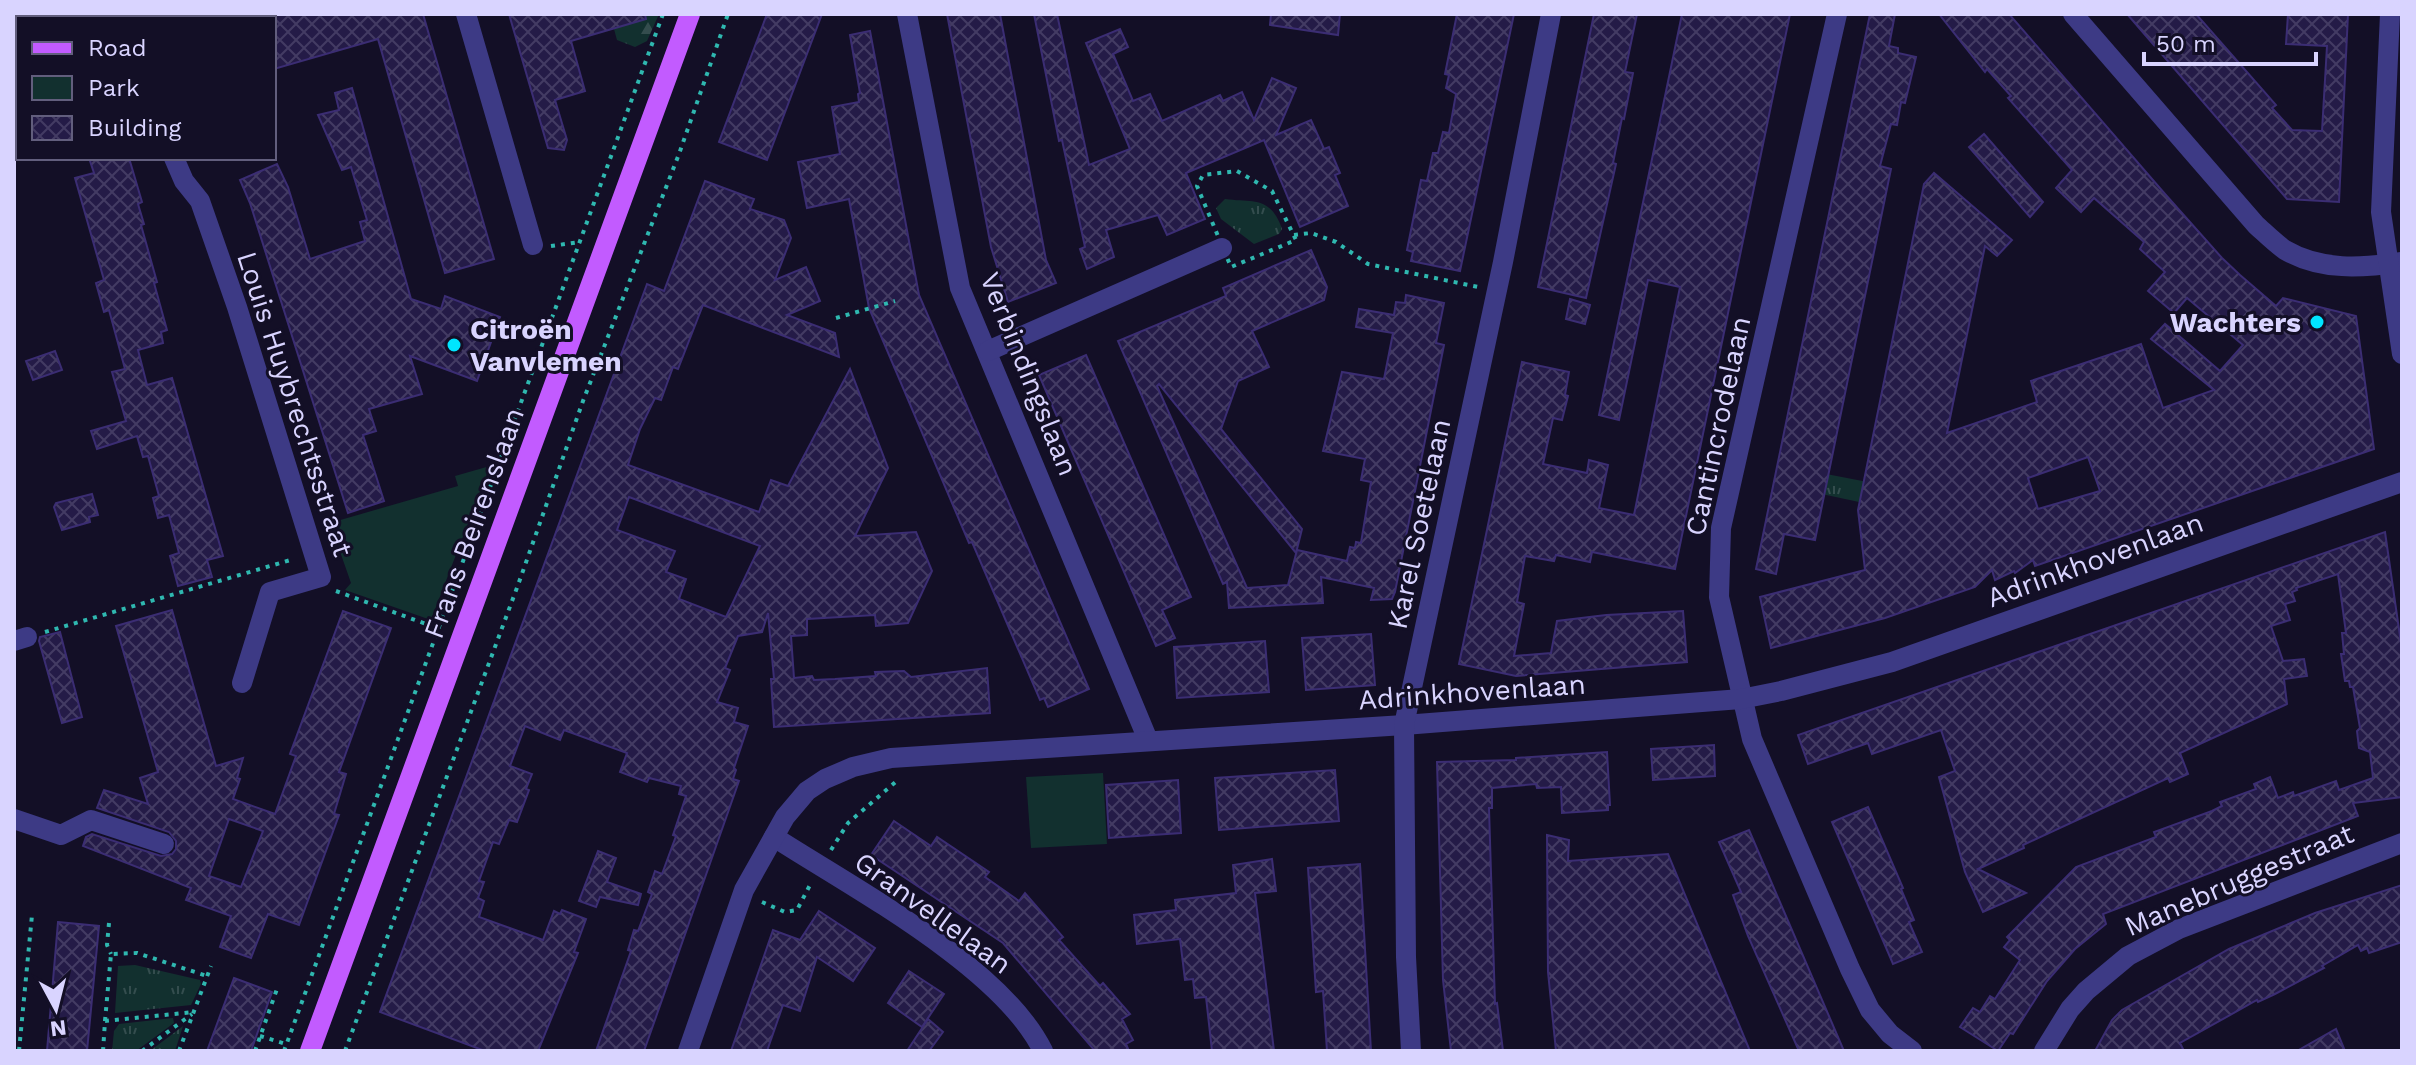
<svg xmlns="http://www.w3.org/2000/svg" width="2416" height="1065" viewBox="0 0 2416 1065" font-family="'Work Sans',sans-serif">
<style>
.grass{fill:url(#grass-tufts)}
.forest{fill:url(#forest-firs)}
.park{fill:#12302f}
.building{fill:url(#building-cross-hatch);stroke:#3b2d73;stroke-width:2;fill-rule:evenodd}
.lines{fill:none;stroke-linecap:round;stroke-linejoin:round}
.path{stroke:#2fb8b0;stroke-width:4;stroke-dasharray:4 6;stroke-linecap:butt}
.minor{stroke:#3d3a85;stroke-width:20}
.major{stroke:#c25bff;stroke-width:20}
.poi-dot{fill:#00e5ff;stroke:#130f26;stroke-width:3}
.labels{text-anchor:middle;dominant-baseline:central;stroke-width:6;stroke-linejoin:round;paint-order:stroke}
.poi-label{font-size:28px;font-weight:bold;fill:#d9d4ff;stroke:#130f26;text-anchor:end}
.street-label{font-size:28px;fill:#d9d4ff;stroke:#130f26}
</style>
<defs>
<pattern id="grass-tufts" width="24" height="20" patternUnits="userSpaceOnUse" patternTransform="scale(2)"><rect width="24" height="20" fill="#12302f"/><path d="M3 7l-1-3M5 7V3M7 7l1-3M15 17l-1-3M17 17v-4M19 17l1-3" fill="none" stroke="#344d4e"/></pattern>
<pattern id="forest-firs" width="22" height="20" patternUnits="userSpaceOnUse" patternTransform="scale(2)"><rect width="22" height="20" fill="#12302f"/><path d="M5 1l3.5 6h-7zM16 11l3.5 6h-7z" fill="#344d4e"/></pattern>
<pattern id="building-cross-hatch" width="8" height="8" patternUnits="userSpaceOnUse" patternTransform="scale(2)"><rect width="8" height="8" fill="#241b47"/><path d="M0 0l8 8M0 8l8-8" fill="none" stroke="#433b63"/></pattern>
</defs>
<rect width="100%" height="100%" fill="#130f26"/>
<g class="grass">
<path d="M 1225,199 C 1253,203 1270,195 1282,229 L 1279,234 L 1254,244 L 1221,219 L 1216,208 Z"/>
<polygon points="1821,473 1883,485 1878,506 1817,493"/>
<polygon points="135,965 200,980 201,984 191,1005 115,1013 118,966"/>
<polygon points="173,1018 174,1023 136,1051 112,1051 114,1031 119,1024"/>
<polygon points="183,1026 175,1051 150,1051"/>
</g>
<polygon class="forest" points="610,14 659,14 647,41 635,47 617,40"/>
<g class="park">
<polygon points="490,466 431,620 345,590 351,583 330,523 458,486 455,476"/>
<polygon points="1103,773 1107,844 1031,848 1026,777"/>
</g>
<g class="building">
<polygon points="274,14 423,14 494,259 445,273 378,39 274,69"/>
<polygon points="509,14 645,14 646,19 571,41 585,91 555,100 567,140 564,150 548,148"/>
<polygon points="767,14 822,14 767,160 719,142"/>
<polygon points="947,14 1000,14 1046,260 1056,283 1008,302 991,247"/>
<polygon points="1034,14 1057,14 1089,165 1130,149 1086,43 1120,29 1128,47 1113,54 1133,101 1150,94 1162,121 1220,95 1223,101 1242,92 1254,120 1272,78 1296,88 1276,135 1311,120 1324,149 1329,147 1340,173 1335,175 1348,206 1300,227 1264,140 1186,173 1205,219 1167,235 1158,215 1106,230 1114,257 1087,269 1080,249 1085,247 1062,140 1059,141"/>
<polygon points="1271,14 1340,14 1338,35 1270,25"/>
<polygon points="1457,14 1514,14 1460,271 1411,261 1413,252 1407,250 1421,180 1427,181 1433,153 1438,153 1443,132 1449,133 1456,94 1446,88 1449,75 1445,74"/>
<polygon points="1594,14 1637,14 1625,72 1633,73 1624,119 1622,118 1613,163 1616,164 1586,298 1538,287"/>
<polygon points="1682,14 1790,14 1675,569 1592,552 1590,562 1556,555 1554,561 1525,556 1517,602 1524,604 1514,656 1551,653 1557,621 1606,615 1683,611 1687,662 1516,676 1459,664 1522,362 1569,372 1565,395 1568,396 1562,420 1553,418 1543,464 1587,473 1589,460 1608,465 1599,508 1634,515 1680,287 1648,280 1619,420 1599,415"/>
<polygon points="1870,14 1895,14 1889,46 1898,48 1898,53 1916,57 1905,103 1901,102 1897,125 1891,124 1880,166 1891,169 1815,540 1784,534 1776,574 1756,569"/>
<path d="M 1939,14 L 2009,14 L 2165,194 L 2222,258 L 2240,275 L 2276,306 L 2283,298 L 2356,316 L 2374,449 L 2035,566 L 2033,560 L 2015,573 L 2014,571 L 1995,580 L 1992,570 L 1975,587 L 1885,618 L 1771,648 L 1760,597 L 1865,570 L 1858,510 L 1924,184 L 1934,173 L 2012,240 L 1997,256 L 1985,246 L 1947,433 L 2037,402 L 2031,381 L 2141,344 L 2163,408 L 2214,390 L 2151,339 L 2165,324 L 2220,371 L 2243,345 L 2187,298 L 2174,313 L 2148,291 L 2165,272 L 2140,249 L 2144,242 L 2094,198 L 2081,212 L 2056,188 L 2072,170 L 2008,98 L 2011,96 L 1987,69 L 1985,72 ZM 2088,457 L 2100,491 L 2038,509 L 2028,478 Z"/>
<polygon points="2127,14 2196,14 2276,105 2272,108 2292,130 2322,131 2327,46 2286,44 2288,14 2348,14 2339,202 2287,199"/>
<polygon points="870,31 919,295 1089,689 1048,707 1044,698 1040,700 972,542 969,543 869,308 849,199 807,208 798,162 840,154 832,107 859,102 858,94 860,93 850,35"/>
<polygon points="352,88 411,299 441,309 445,296 500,317 477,381 410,356 422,394 369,409 376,431 363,435 384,501 348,513 250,203 240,180 277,164 288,187 310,259 365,241 360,222 367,220 351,167 342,170 318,115 339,110 335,93"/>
<polygon points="1984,134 2043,202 2030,217 1969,147"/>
<polygon points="89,158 129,158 142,202 138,204 144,224 141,225 157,282 154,283 167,330 161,332 163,343 138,350 147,385 172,378 223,556 207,560 212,577 178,586 170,556 179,553 169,515 158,518 153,498 159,496 148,456 143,457 137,436 97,449 91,431 126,421 112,372 125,369 109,310 104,312 96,283 104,280 75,178 94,173"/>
<path d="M 705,181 L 754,199 L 750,209 L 784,220 L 791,238 L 775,280 L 806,267 L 820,301 L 787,315 L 835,333 L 839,357 L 703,305 L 678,369 L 673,367 L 661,400 L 655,398 L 640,429 L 628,465 L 759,512 L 771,480 L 788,486 L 850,369 L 888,468 L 855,536 L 916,532 L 932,571 L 908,623 L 876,626 L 875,615 L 807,619 L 807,635 L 791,636 L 794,678 L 812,676 L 814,680 L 835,679 L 876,676 L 875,672 L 904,671 L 911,677 L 987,668 L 990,713 L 774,727 L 771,679 L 774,679 L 768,613 L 762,632 L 738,636 L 725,668 L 730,670 L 717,702 L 738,708 L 734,722 L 748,726 L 734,768 L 736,770 L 733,779 L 739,781 L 644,1051 L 596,1051 L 631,951 L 628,950 L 634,930 L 638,931 L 652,894 L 648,892 L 655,871 L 662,874 L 676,836 L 673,835 L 686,796 L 679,794 L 681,786 L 649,778 L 647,782 L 620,772 L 627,753 L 564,730 L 560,740 L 525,726 L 510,766 L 532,774 L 526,789 L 529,790 L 517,822 L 509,820 L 499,844 L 493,842 L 479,881 L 484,882 L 478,898 L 484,901 L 479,917 L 543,940 L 554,911 L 560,914 L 562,910 L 586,919 L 574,952 L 578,953 L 538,1051 L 485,1051 L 380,1012 L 647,284 L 664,291 ZM 629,497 L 760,546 L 726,617 L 679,599 L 686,579 L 666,572 L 675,551 L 617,530 Z"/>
<polygon points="1311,250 1327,287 1324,300 1252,331 1269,367 1238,381 1221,429 1302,529 1296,553 1159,384 1157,386 1247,588 1288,585 1297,550 1347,561 1350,547 1355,548 1356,542 1361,543 1371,482 1361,480 1365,459 1323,451 1342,372 1384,379 1393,333 1356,327 1359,309 1394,315 1396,302 1405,303 1406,295 1444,303 1436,343 1444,345 1395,592 1392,599 1371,600 1374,588 1321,577 1323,603 1229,608 1227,582 1223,584 1118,341 1226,296 1223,288"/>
<polygon points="1570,299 1590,305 1585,324 1566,319"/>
<polygon points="55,351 62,370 33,380 26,361"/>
<polygon points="1086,355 1191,597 1162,610 1175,638 1156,646 1039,375"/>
<polygon points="92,494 98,515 89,517 90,522 62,530 54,507 56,503"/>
<polygon points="2385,532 2402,650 2402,797 2353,803 2358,816 2103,914 2106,924 2075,949 2047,981 2013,1034 2010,1033 1998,1051 1960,1027 1973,1008 1980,1012 1990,996 1995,999 2020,960 2004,947 2010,940 2007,937 2076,867 2156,837 2154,832 2212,811 2222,806 2220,802 2256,789 2254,784 2270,777 2278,798 2293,792 2294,796 2336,781 2339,790 2373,778 2370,752 2359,748 2357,731 2360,728 2353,687 2350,687 2349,681 2345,681 2341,654 2344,654 2342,633 2346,633 2338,574 2296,588 2297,590 2292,592 2295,601 2285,604 2290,620 2271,626 2283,661 2304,659 2307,676 2284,679 2287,704 2180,753 2188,774 2170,782 2168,778 2023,845 2024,848 1978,869 2026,893 1983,912 1965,872 1939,777 1955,771 1941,730 1872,754 1868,743 1808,764 1798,735"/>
<path d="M 172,610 L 216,766 L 243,758 L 237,778 L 240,779 L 233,799 L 275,814 L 296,756 L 290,754 L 343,611 L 391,628 L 339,772 L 346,774 L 334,814 L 339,815 L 299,925 L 268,914 L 251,958 L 220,947 L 231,916 L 186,900 L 191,888 L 83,846 L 86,837 L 92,834 L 161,856 L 172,854 L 176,849 L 176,841 L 169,832 L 97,808 L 104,790 L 148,804 L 140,778 L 158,772 L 116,626 ZM 229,819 L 263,831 L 241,887 L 209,876 Z"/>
<polygon points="60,632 82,717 62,723 39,641 40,637"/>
<polygon points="1371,634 1375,685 1306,690 1302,638"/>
<polygon points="1265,641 1269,692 1177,698 1174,647"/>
<polygon points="1714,745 1715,776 1653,780 1651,749"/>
<polygon points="1607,752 1610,805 1608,805 1608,810 1562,813 1561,787 1537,788 1536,784 1492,788 1492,808 1489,808 1495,1004 1497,1003 1503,1051 1451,1051 1443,980 1437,762 1516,760 1516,758"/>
<polygon points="1335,770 1339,821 1219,830 1215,778"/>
<polygon points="1178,780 1181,833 1109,838 1106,785"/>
<polygon points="1868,807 1903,888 1901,889 1914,920 1909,922 1922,952 1893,964 1832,822"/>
<polygon points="894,821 931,846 937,837 989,872 985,877 1019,901 1025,893 1063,937 1059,940 1100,986 1103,983 1130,1014 1122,1019 1133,1040 1126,1044 1129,1051 1095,1051 1003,943 871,855"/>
<polygon points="1749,830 1770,879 1844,1051 1799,1051 1748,936 1733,895 1741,892 1719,842"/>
<polygon points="1547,835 1569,840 1568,861 1668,854 1750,1051 1556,1051 1548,972"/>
<polygon points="598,851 616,858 607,882 641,894 638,905 600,897 596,907 579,901"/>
<polygon points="1272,859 1276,891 1255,893 1274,1051 1212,1051 1206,997 1195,998 1193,979 1185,980 1180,939 1137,944 1134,915 1176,910 1175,900 1236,893 1233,865"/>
<polygon points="1360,864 1371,1051 1327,1051 1323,991 1316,992 1308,868"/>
<polygon points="2402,885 2402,942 2369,953 2367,948 2361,951 2358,945 2322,966 2324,968 2275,994 2258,1002 2257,1000 2180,1043 2184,1051 2095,1051 2112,1020 2122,1010 2229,949 2315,913"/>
<polygon points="819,911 875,948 853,981 817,957 800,1011 783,1005 767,1051 731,1051 773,930 800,940"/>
<polygon points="58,922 99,926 87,1051 47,1051"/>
<polygon points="909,971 944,994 922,1027 888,1003"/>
<polygon points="234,978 272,992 251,1051 207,1051"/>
<polygon points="928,1019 943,1032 929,1051 907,1051"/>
<polygon points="2336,1029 2345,1051 2297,1051"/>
</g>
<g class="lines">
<g class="path">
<polygon points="1237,171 1272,191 1296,240 1231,267 1197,186 1203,175"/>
<polyline points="1294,235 1311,233 1336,242 1368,264 1478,287"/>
<polyline points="551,246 580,242"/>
<polyline points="836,318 895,301"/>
<polyline points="336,591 437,628"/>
<polyline points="45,632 294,559"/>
<polyline points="831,850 848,823 899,779"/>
<polyline points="762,902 785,912 797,910 811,883"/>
<polyline points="109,923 107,945 111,954"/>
<polyline points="105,1021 111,954 137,953 207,976"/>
<polyline points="260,1036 286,1044"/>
<polyline points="19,1051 32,915"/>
<polyline points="103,1051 105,1021 194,1012"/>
<polyline points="142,1051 192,1014"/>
<polyline points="179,1051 211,966"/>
<polyline points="255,1051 277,989"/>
<polyline points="284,1051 663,14"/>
<polyline points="345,1051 518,585 583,401 679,154 728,14"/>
</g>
<g class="minor">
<polyline points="104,14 112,18"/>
<polyline points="466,14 533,245"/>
<polyline points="907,14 960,288 1148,740"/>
<polyline points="1837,14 1721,528 1719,597 1752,739 1850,969 1870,1010 1890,1034 1912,1051"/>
<path d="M 2073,14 L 2256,225 C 2265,233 2275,243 2285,250 C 2321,271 2362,268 2402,262"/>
<polyline points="2390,14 2381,212 2402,354"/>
<polyline points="131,18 139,14"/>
<polyline points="174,158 184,181 200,201 237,307 321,577 270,592 242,683"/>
<polyline points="988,351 1222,248"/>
<polyline points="14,641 27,637"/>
<polyline points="14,819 61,835 91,820 164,844"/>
<path d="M 774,837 C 853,888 1002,967 1043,1051"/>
<polyline points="688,1051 744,890 785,817 807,791 825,779 853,767 891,758 1404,725 1741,699 1781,691 1892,662 2402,482"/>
<polyline points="1411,1051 1406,957 1404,725 1503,262 1551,14"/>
<polyline points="2044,1051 2070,1009 2086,991 2128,956 2179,929 2402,843"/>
</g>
<polyline class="major" points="310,1051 690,14"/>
</g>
<g class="poi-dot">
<circle cx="2317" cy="322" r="8"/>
<circle cx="454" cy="345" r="8"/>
</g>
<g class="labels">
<g class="poi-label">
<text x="2301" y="322">Wachters</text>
<text x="470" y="329" text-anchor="start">Citroën<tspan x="470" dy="32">Vanvlemen</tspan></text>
</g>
<g class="street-label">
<text transform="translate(1029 374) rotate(68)">Verbindingslaan</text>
<text transform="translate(295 404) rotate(72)">Louis Huybrechtsstraat</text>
<text transform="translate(1718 426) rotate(-78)">Cantincrodelaan</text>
<text transform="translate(474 523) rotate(-70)">Frans Beirenslaan</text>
<text transform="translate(1419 524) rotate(-78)">Karel Soetelaan</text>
<text transform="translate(2095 560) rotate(-20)">Adrinkhovenlaan</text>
<text transform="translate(1472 692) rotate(-4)">Adrinkhovenlaan</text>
<text transform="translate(2239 880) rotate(-23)">Manebruggestraat</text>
<text transform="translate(933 913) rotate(36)">Granvellelaan</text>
</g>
</g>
<rect width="2416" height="1065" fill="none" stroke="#d9d4ff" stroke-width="32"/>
<rect x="16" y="16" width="260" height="144" fill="#130f26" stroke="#625e7d" stroke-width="2"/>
<rect x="32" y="42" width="40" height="12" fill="#c25bff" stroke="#625e7d" stroke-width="2"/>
<text x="88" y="56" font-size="24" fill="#d9d4ff">Road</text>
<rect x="32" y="76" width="40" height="24" fill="#12302f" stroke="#625e7d" stroke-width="2"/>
<text x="88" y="96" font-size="24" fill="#d9d4ff">Park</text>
<rect x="32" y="116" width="40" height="24" fill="url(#building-cross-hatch)" stroke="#625e7d" stroke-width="2"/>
<text x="88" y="136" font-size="24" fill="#d9d4ff">Building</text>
<g transform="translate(56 1009) rotate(173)" stroke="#130f26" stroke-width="6" paint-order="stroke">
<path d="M0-6L14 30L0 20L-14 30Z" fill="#d9d4ff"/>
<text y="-12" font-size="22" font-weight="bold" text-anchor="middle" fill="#d9d4ff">N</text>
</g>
<path d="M2144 52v12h172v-12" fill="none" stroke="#d9d4ff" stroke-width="4"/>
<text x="2156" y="52" font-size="24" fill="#d9d4ff" stroke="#130f26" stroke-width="6" paint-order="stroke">50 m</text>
</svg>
